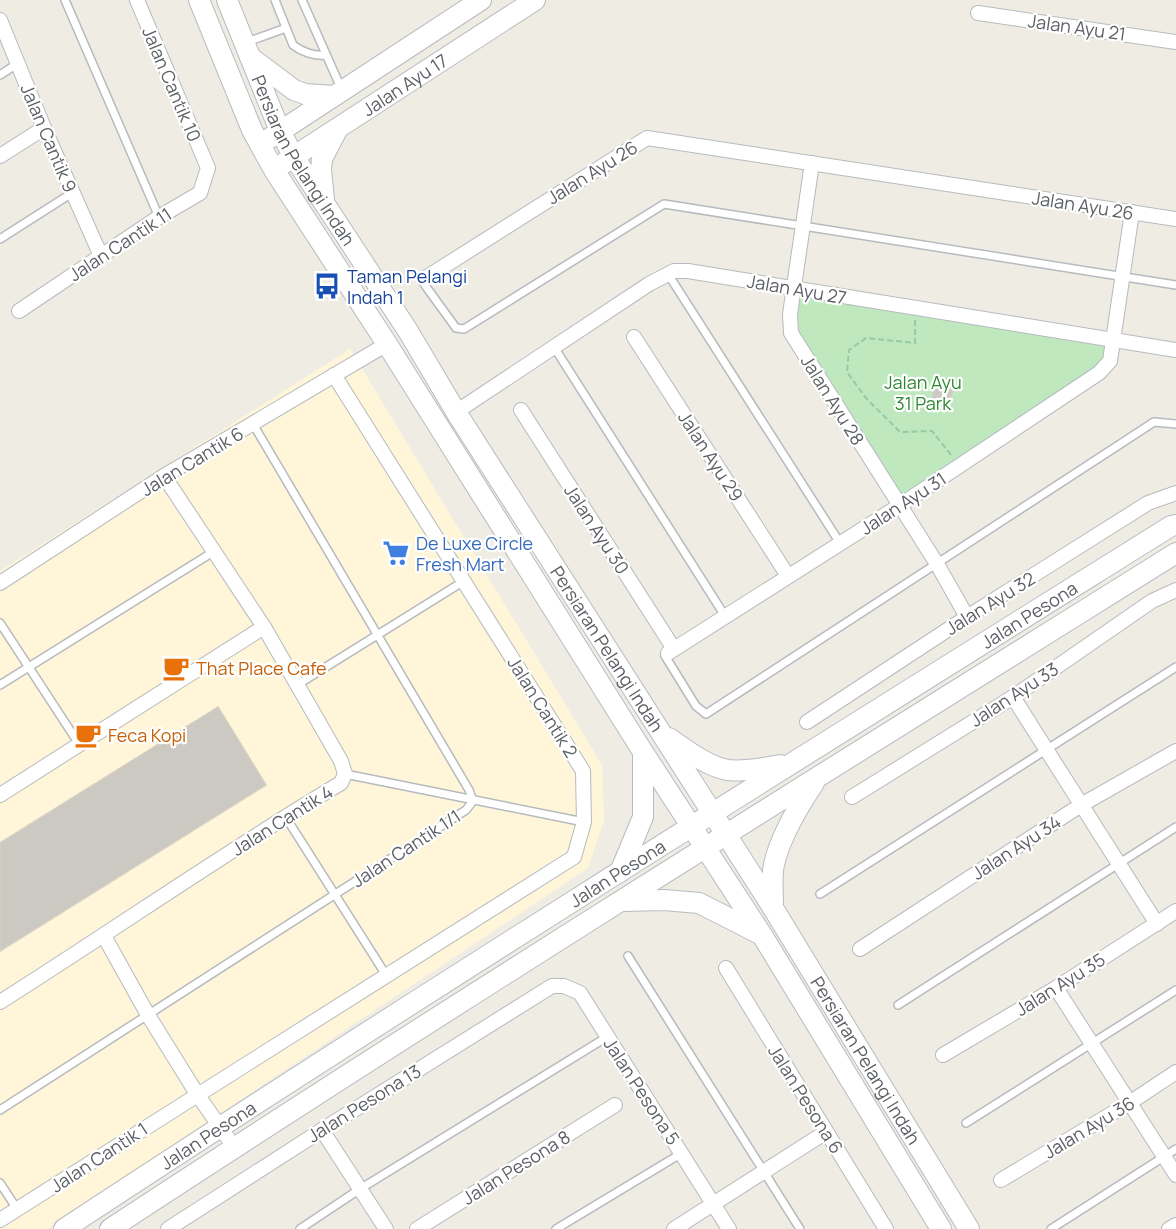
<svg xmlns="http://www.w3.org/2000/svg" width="1176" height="1229" viewBox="0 0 1176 1229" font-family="Manrope,sans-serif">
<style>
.commercial{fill:#fff6d9}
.green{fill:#bfe8bf}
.building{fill:#ccc9c3;stroke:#d4cec2;stroke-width:1.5}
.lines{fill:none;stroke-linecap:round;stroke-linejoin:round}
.lane-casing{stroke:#b6babe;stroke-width:10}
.street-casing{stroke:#b6babe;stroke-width:16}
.secondary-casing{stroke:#b7bbc0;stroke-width:22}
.path{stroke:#97c9a5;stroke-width:2;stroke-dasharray:6 3;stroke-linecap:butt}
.lane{stroke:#fff;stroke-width:7}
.street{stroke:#fff;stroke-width:14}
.secondary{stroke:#fff;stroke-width:20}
.labels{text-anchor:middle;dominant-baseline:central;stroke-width:4.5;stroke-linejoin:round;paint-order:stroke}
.street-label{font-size:18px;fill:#5c6065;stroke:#fff}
.transit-label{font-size:18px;fill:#164399;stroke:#fff;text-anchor:start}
.park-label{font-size:18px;fill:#308733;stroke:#fff}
.shop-label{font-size:18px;fill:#366cbe;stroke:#fff;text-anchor:start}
.food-label{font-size:18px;fill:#c56008;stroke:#fff;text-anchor:start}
</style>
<rect width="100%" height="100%" fill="#efece4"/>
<polygon class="commercial" points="350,349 602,765 604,820 588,868 47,1229 0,1229 0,571"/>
<polygon class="green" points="799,295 1108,346 1106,357 1095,369 901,498 797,334 795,315"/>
<g class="building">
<polygon points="935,378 954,381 950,403 932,400"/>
<polygon points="218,707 266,785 0,951 0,843"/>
</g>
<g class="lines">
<g class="lane-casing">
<g id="lane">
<polyline points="65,0 159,217"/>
<path d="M 275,0 L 293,45 C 302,52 314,56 324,55"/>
<polyline points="302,0 341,88"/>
<polyline points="247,42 286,28"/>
<polyline points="0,75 17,64"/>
<polyline points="0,239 72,193"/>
<polyline points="668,274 840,543"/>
<polyline points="427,277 423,282 427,288 456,328 464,329 664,204 1176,285"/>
<polyline points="554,347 725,616"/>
<polyline points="0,623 79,744"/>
<polyline points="668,653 665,656 667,659 696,706 706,714 1154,422 1176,424"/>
<polyline points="0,685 213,552"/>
<polyline points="297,685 464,581"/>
<polyline points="345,774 584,822"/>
<polyline points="285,816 386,975"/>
<polyline points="820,894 1176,667"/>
<polyline points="628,956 800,1229"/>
<polyline points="898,1005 1176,827"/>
<polyline points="0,1110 466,810 473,801 469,790 253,424"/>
<polyline points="966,1123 1176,990"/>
<polyline points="0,1183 17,1209"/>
<polyline points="300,1229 360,1189 607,1037"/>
<polyline points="556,1229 682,1153"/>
<polyline points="1051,1229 1176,1149"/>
</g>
</g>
<g class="street-casing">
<g id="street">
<polyline points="978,13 1176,42"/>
<polyline points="0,20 44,128 101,256"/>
<polyline points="0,156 44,128"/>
<polyline points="812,163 790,314 791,333 937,564 967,617"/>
<polyline points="427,277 647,138 1176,219"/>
<polyline points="19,311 159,217 200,193 208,168 137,0"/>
<polyline points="634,337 788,576"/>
<polyline points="521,410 674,649"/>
<polyline points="456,412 649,284 674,271 688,271 1176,350"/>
<polyline points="0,583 164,476 387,344"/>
<polyline points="668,653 899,506 1099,373 1110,361 1132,212"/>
<polyline points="1013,697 1157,924"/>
<polyline points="807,722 967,617 1148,503 1176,493"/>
<polyline points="0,795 264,627"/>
<polyline points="852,797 1013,697 1152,601 1176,590"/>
<polyline points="104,936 148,1015 197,1094 234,1147"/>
<polyline points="860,949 1081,805 1176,751"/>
<polyline points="726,968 886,1229"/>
<polyline points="1056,988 1176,1175"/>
<path d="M 0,1002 C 114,930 225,852 341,783 L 345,774 L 341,761 L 264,627 L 164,476"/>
<polyline points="943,1055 1056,988 1176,911"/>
<polyline points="322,1130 386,1229"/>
<polyline points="1001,1180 1131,1102 1176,1072"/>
<polyline points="0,1220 574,857 584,822 583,771 334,375"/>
<polyline points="168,1229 322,1130 552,986 564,986 580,993 729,1229"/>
<polyline points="417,1229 615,1105"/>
<polyline points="674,1229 826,1132"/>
<polyline points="1169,1229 1176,1225"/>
</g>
</g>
<g class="secondary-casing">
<g id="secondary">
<polyline points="199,0 252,130 274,170 387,344 643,752 762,935 941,1229"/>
<path id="s1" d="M 227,0 L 280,131 L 294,157 L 408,331 L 456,412 L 773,908 L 969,1229"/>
<polyline points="250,57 294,90 305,94 334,96"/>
<polyline points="270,138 481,0"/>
<path id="s2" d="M 284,163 L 535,0"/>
<polyline points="324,199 321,170 322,159 337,130"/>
<path d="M 669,738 C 685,749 708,767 728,770 C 745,772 763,768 780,765"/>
<polyline points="620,872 643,817 643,752"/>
<polyline points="623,901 664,900 699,903 760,934"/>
<path d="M 773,908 C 773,896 772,883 773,871 C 776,844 799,805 814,783"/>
<path id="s3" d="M 64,1229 C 429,989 800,758 1171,526 L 1176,525"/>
<path d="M 110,1229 C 462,998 819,776 1176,553"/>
</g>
</g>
<polyline class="path" points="915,320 915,343 866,338 849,350 847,372 866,398 900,432 932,431 952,456"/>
<use href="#lane" class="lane"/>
<use href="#street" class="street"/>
<use href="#secondary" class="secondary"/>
</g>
<defs>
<g id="bus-bare" transform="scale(2.07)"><path d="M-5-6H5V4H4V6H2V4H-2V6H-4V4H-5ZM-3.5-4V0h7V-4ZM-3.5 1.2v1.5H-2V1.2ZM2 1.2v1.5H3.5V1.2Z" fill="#1a4fb4" stroke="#fff" stroke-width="2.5" paint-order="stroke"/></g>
<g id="supermarket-bare" transform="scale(2.07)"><path d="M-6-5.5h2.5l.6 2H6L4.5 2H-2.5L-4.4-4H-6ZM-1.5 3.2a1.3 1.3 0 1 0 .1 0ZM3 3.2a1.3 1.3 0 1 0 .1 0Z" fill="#3f7fe0" stroke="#fff" stroke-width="2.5" paint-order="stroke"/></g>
<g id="cafe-bare" transform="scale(2.07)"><path d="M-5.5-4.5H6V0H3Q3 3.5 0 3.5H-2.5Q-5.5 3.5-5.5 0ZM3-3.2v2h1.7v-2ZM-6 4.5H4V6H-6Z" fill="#e8710a" stroke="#fff" stroke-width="2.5" paint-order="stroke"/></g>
</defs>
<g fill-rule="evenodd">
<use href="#bus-bare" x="327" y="286"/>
<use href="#supermarket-bare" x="396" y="553"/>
<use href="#cafe-bare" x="176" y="668"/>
<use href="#cafe-bare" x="88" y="735"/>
</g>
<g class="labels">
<g class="street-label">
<text transform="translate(1077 27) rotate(8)">Jalan Ayu 21</text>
<text transform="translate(172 84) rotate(67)">Jalan Cantik 10</text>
<text stroke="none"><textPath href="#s2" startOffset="144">Jalan Ayu 17</textPath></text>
<text transform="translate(49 138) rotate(67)">Jalan Cantik 9</text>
<text stroke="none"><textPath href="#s1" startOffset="178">Persiaran Pelangi Indah</textPath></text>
<text transform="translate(592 172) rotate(-32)">Jalan Ayu 26</text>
<text transform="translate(1083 205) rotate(9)">Jalan Ayu 26</text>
<text transform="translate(120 244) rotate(-33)">Jalan Cantik 11</text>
<text transform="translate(797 289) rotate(10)">Jalan Ayu 27</text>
<text transform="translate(833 400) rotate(58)">Jalan Ayu 28</text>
<text transform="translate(711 456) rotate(57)">Jalan Ayu 29</text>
<text transform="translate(192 461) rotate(-31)">Jalan Cantik 6</text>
<text transform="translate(903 503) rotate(-33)">Jalan Ayu 31</text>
<text transform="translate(597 529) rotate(57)">Jalan Ayu 30</text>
<text transform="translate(990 603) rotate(-32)">Jalan Ayu 32</text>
<text stroke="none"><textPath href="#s3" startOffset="1144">Jalan Pesona</textPath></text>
<text stroke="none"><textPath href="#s1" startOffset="754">Persiaran Pelangi Indah</textPath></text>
<text transform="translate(1014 694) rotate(-33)">Jalan Ayu 33</text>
<text transform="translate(543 707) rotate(58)">Jalan Cantik 2</text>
<text transform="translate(282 820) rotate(-32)">Jalan Cantik 4</text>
<text transform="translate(1016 847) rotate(-33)">Jalan Ayu 34</text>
<text transform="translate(406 848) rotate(-33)">Jalan Cantik 1/1</text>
<text stroke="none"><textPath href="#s3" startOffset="658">Jalan Pesona</textPath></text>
<text transform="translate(1060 984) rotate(-32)">Jalan Ayu 35</text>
<text stroke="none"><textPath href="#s1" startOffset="1240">Persiaran Pelangi Indah</textPath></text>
<text transform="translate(642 1091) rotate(57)">Jalan Pesona 5</text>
<text transform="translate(806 1099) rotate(58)">Jalan Pesona 6</text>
<text transform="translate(364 1103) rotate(-32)">Jalan Pesona 13</text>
<text transform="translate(1089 1127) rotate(-31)">Jalan Ayu 36</text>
<text stroke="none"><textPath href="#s3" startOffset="172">Jalan Pesona</textPath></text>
<text transform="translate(99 1157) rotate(-33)">Jalan Cantik 1</text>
<text transform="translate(516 1167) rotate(-32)">Jalan Pesona 8</text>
</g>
<g class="transit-label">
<text x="347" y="276">Taman Pelangi<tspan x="347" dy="21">Indah 1</tspan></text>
</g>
<g class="park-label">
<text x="923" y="382">Jalan Ayu<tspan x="923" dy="21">31 Park</tspan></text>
</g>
<g class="shop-label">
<text x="416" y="543">De Luxe Circle<tspan x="416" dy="21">Fresh Mart</tspan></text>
</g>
<g class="food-label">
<text x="196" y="668">That Place Cafe</text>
<text x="108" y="735">Feca Kopi</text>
</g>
</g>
</svg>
